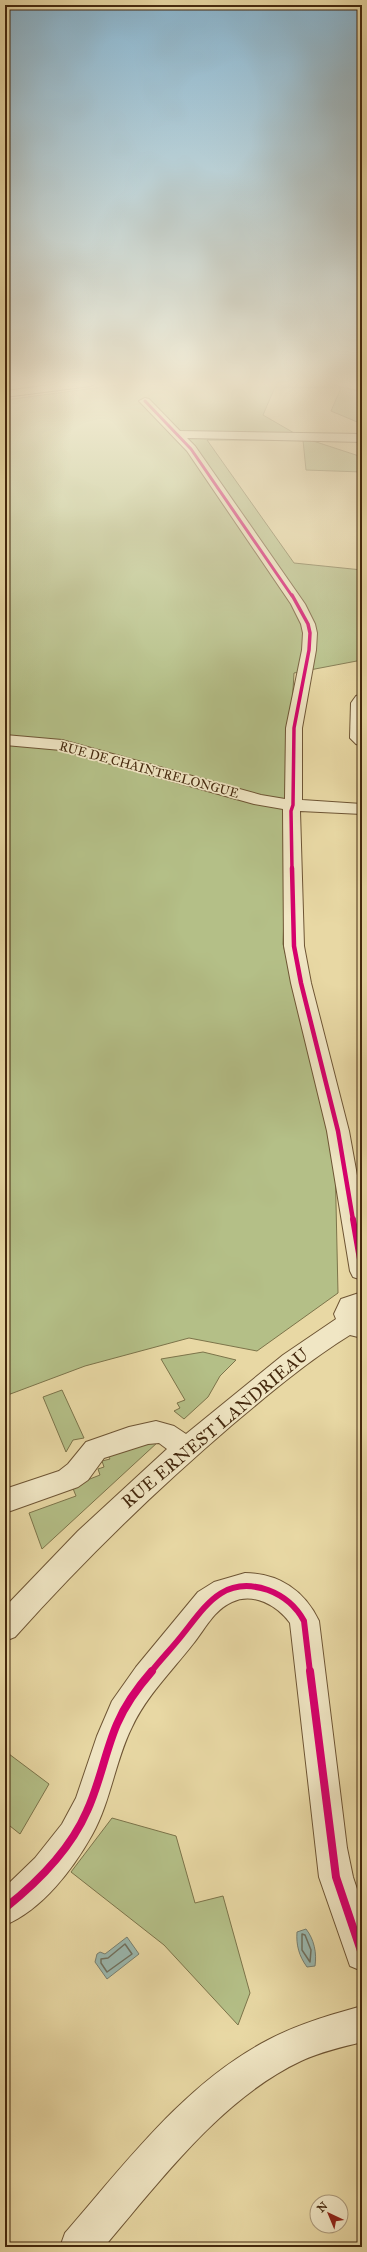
<svg xmlns="http://www.w3.org/2000/svg" width="367" height="2252" viewBox="0 0 367 2252" font-family="'IM FELL Great Primer',serif">
<style>
.green{fill:#b4bf87;stroke:#7c744a}
.water{fill:#9ab8af;stroke:#787f6f}
.lines{fill:none;stroke-linecap:round;stroke-linejoin:round}
.shore{stroke:#70705e;stroke-width:1.5}
.minor-casing{stroke:#6e5534;stroke-width:2}
.highway-casing{stroke:#45290e;stroke-width:2}
.minor{fill:#f0e6c4;fill-rule:evenodd}
.highway{fill:#e8d8a4;fill-rule:evenodd}
.cycleway-far4-casing{stroke:#f0e6c4;stroke-width:4.5}
.cycleway-far3-casing{stroke:#f0e6c4;stroke-width:5.5}
.cycleway-far2-casing{stroke:#f0e6c4;stroke-width:7}
.cycleway-far1-casing{stroke:#f0e6c4;stroke-width:8}
.cycleway-casing{stroke:#f0e6c4;stroke-width:10}
.cycleway-far4{stroke:#d6006c;stroke-width:3}
.cycleway-far3{stroke:#d6006c;stroke-width:3.5}
.cycleway-far2{stroke:#d6006c;stroke-width:4.5}
.cycleway-far1{stroke:#d6006c;stroke-width:6}
.cycleway{stroke:#d6006c;stroke-width:8}
.labels{text-anchor:middle;dominant-baseline:central;stroke-width:3.5;stroke-linejoin:round;paint-order:stroke}
.far-street-label{font-size:13px;fill:#45290e;stroke:#f0e6c4}
.near-street-label{font-size:18px;fill:#45290e;stroke:#f0e6c4}
</style>
<rect width="100%" height="100%" fill="#e8d8a4"/>
<filter id="stains"><feTurbulence type="fractalNoise" baseFrequency=".005" numOctaves="4"/><feColorMatrix values="0 0 0 0 .2 0 0 0 0 .09 0 0 0 0 .02 0 0 0 .5 -.17"/></filter>
<radialGradient id="worn" r=".72"><stop offset=".6" stop-color="#630" stop-opacity="0"/><stop offset="1" stop-color="#630" stop-opacity=".3"/></radialGradient>
<g class="green">
<polygon points="133,383 362,383 362,424 331,411 341,388 275,387 263,415 301,437 362,457 362,472 306,470 303,440 207,440 294,563 362,570 362,660 294,673 286,808 286,855 283,944 335,1159 338,1293 257,1351 189,1338 85,1366 5,1396 5,400"/>
<polygon points="203,1352 236,1360 220,1376 208,1397 184,1419 174,1411 180,1408 177,1403 185,1400 161,1359"/>
<polygon points="62,1390 84,1438 73,1440 66,1452 43,1397"/>
<polygon points="158,1442 42,1549 29,1513 76,1496 72,1486 100,1475 98,1469 104,1467 102,1461 110,1459 106,1452"/>
<polygon points="5,1751 49,1784 20,1834 5,1822"/>
<polygon points="112,1818 176,1836 195,1903 223,1896 250,1993 238,2025 164,1945 71,1872"/>
</g>
<g class="water">
<path d="M 306,1929 C 314,1939 317,1953 315,1966 L 307,1967 C 299,1956 296,1945 297,1932 Z"/>
<polygon points="127,1937 139,1954 107,1979 95,1962 97,1954 100,1952 105,1954"/>
</g>
<g class="lines">
<g class="shore">
<polygon points="302,1934 305,1935 311,1950 310,1962 302,1950"/>
<polygon points="125,1944 132,1954 107,1972 101,1963 101,1959 108,1958"/>
</g>
<g class="minor-casing">
<g id="minor">
<polygon points="333,383 362,385 362,391 335,385"/>
<polygon points="145,398 149,399 180,431 362,434 362,442 187,438 195,446 305,604 315,624 317,633 316,650 302,728 302,800 362,804 362,814 300,811 304,946 311,983 349,1131 362,1203 362,1280 353,1277 350,1271 327,1131 291,983 284,946 283,809 254,804 61,750 5,745 5,735 62,740 261,795 285,799 286,728 302,650 303,633 301,624 291,604 187,451 139,401"/>
<polygon points="362,694 362,746 356,744 350,738 351,703 356,696"/>
<path d="M 362,1292 L 362,1311 L 358,1314 L 362,1318 L 362,1338 L 350,1335 C 308,1361 270,1393 232,1425 C 155,1491 83,1561 15,1637 L 5,1641 L 5,1607 L 78,1531 L 167,1449 L 159,1443 L 148,1444 L 104,1458 L 88,1480 L 78,1487 L 5,1513 L 5,1489 L 59,1471 L 68,1464 L 86,1442 L 129,1427 L 156,1421 L 174,1426 L 186,1434 L 283,1355 L 336,1319 L 334,1314 L 341,1299 Z"/>
<path d="M 245,1573 C 279,1573 305,1591 319,1621 L 347,1848 L 353,1877 L 362,1904 L 362,1971 L 350,1966 L 319,1877 L 290,1623 C 277,1605 253,1592 232,1602 C 214,1610 205,1629 193,1644 C 172,1671 147,1695 132,1727 C 115,1761 111,1801 92,1835 C 73,1869 42,1910 5,1925 L 5,1887 L 35,1858 L 62,1824 L 76,1798 L 97,1736 L 112,1701 L 136,1667 L 198,1592 L 214,1582 Z"/>
<path d="M 362,2006 L 362,2042 C 342,2047 320,2052 301,2061 C 222,2098 160,2181 104,2247 L 60,2247 L 65,2233 C 125,2164 185,2083 268,2040 C 298,2024 330,2015 362,2006 Z"/>
</g>
</g>
<g class="highway-casing">
<polygon id="highway" points="66,383 97,383 91,386 5,397 5,391"/>
</g>
<use href="#minor" class="minor"/>
<use href="#highway" class="highway"/>
<g class="cycleway-far4-casing">
<polyline id="cycleway-far4" points="145,401 191,449 292,596"/>
</g>
<g class="cycleway-far3-casing">
<polyline id="cycleway-far3" points="292,595 308,624 310,633 309,650 294,728 293,805 291,811 292,869"/>
</g>
<g class="cycleway-far2-casing">
<polyline id="cycleway-far2" points="292,868 294,946 301,983 338,1131 353,1220"/>
</g>
<g class="cycleway-far1-casing">
<g id="cycleway-far1">
<polyline points="353,1219 362,1271"/>
<path d="M 151,1672 C 161,1659 173,1647 183,1634 C 206,1605 224,1575 268,1590 C 284,1596 296,1606 304,1621 L 310,1672"/>
</g>
</g>
<g class="cycleway-casing">
<g id="cycleway">
<polyline points="310,1671 336,1877 362,1954"/>
<path d="M 5,1908 C 38,1882 70,1850 87,1811 C 100,1783 105,1752 117,1724 C 125,1705 138,1687 152,1671"/>
</g>
</g>
<use href="#cycleway-far4" class="cycleway-far4"/>
<use href="#cycleway-far3" class="cycleway-far3"/>
<use href="#cycleway-far2" class="cycleway-far2"/>
<use href="#cycleway-far1" class="cycleway-far1"/>
<use href="#cycleway" class="cycleway"/>
</g>
<linearGradient id="sky" x2="0" y2="1"><stop stop-color="#89b6d1"/><stop offset="0.55" stop-color="#f5edd6"/><stop offset="1" stop-color="#f5edd6" stop-opacity="0"/></linearGradient>
<rect width="367" height="698" fill="url(#sky)"/>
<g class="labels">
<g class="far-street-label">
<text transform="translate(149 770) rotate(15)">RUE DE CHAINTRELONGUE</text>
</g>
<g class="near-street-label">
<text transform="translate(215 1428) rotate(-40)">RUE ERNEST LANDRIEAU</text>
</g>
</g>
<rect width="367" height="2252" fill="none" stroke="#e8d8a4" stroke-width="20"/>
<rect x="6" y="6" width="355" height="2240" fill="none" stroke="#45290e" stroke-width="2"/>
<rect x="10" y="10" width="347" height="2232" fill="none" stroke="#45290e"/>
<g transform="translate(329 2214) rotate(316)"><circle r="19" fill="#f0e6c4" stroke="#ac9a7b"/>
<path d="M0-3L7 15L0 10L-7 15Z" fill="#8f2418"/>
<text y="-6" font-size="11" font-weight="bold" text-anchor="middle" fill="#45290e">N</text>
</g>
<rect width="100%" height="100%" filter="url(#stains)"/>
<rect width="100%" height="100%" fill="url(#worn)"/>
</svg>
